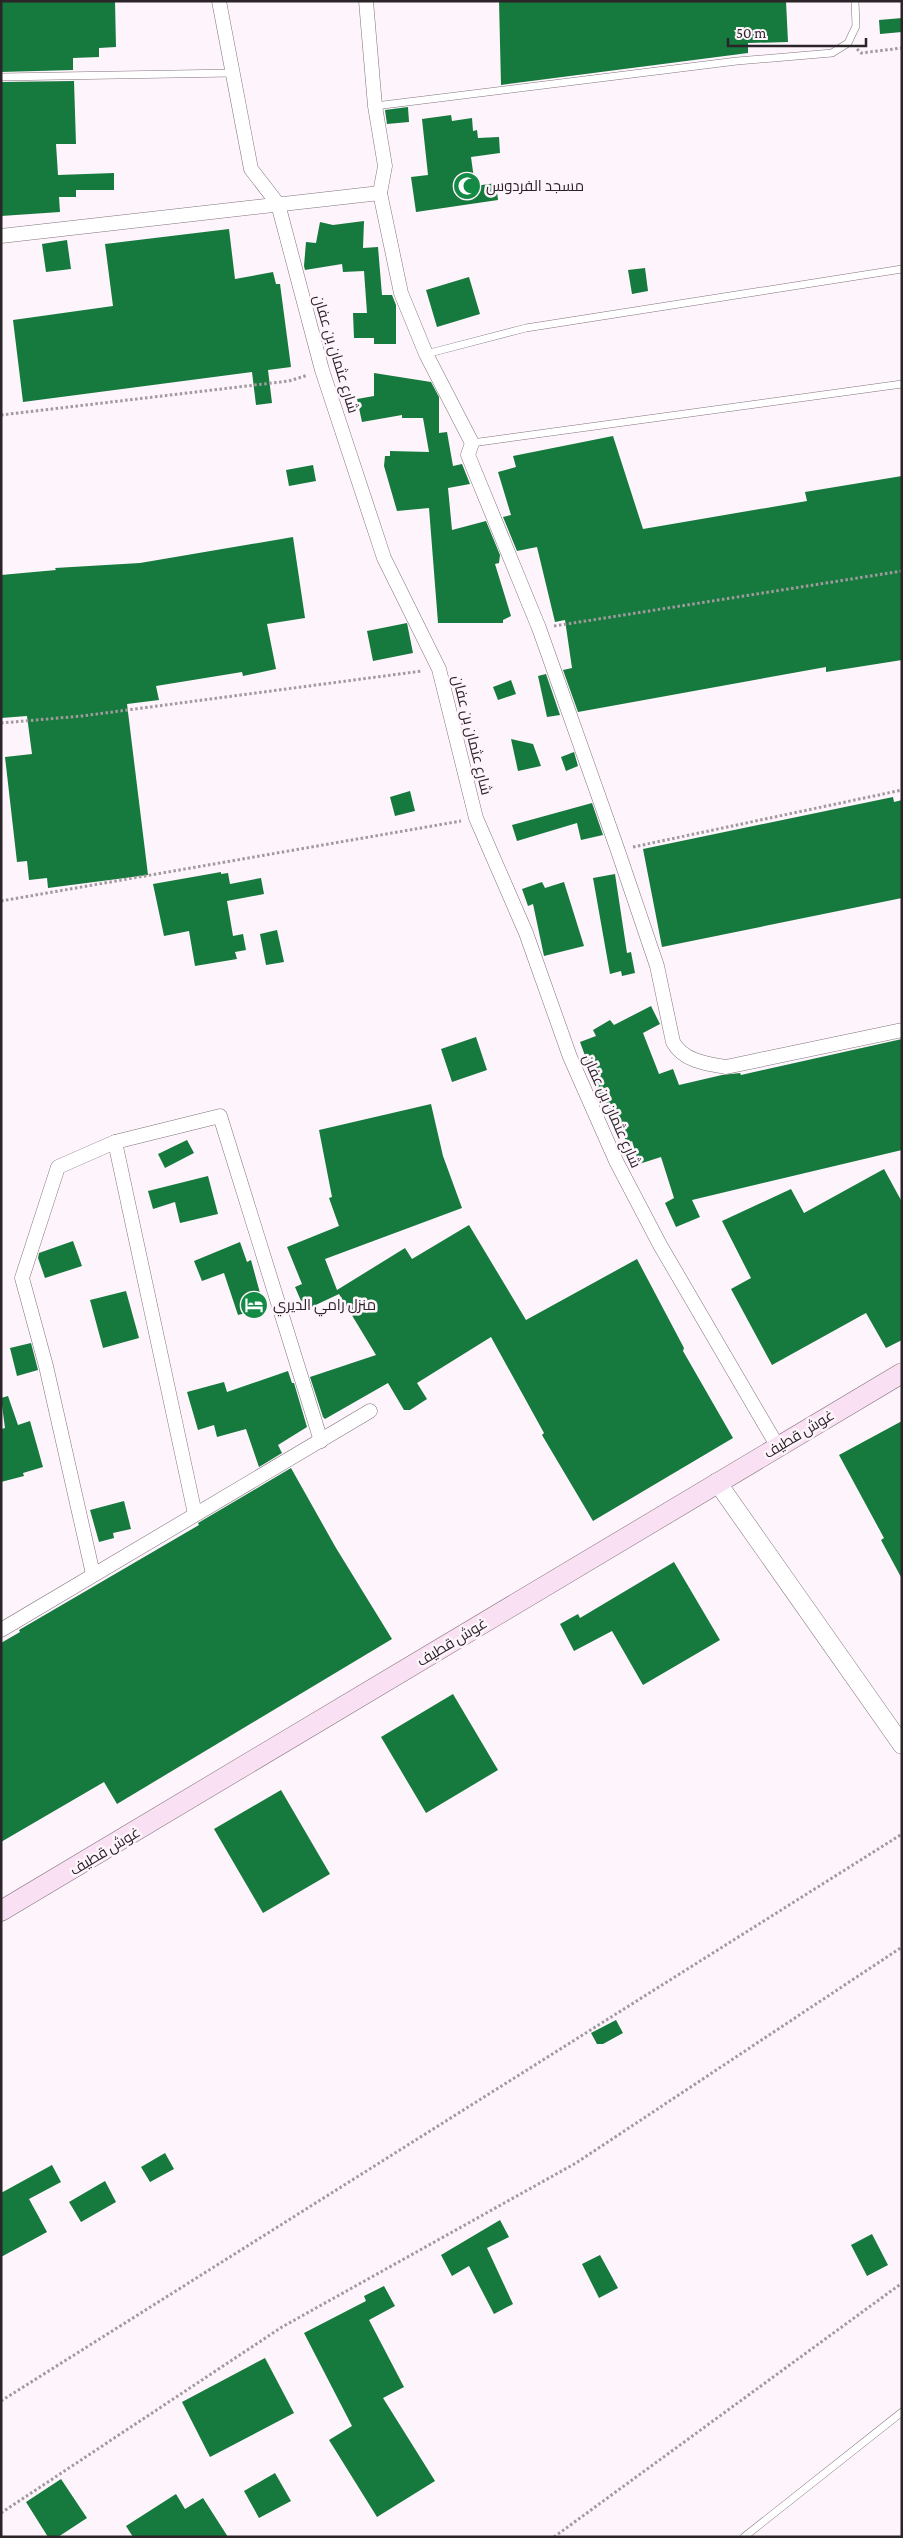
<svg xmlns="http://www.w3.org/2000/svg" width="903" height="2538" viewBox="0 0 903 2538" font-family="'Crimson Pro',Cairo,serif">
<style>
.building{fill:#16793d}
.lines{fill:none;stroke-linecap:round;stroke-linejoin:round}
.service-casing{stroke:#81747d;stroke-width:8}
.minor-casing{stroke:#81747d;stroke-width:15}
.tertiary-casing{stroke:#81747d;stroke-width:19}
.secondary-casing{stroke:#81747d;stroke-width:21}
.path{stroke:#a29a9f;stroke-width:3;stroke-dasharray:2.5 2.5;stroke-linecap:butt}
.service{stroke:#fff;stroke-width:7}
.minor{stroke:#fff;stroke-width:14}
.tertiary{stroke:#fff;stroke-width:18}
.secondary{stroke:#fae0f3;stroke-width:20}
.labels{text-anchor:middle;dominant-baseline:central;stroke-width:5;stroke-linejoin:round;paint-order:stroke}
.poi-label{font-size:15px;fill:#2b2529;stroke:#fef4fb;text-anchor:start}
.street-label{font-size:15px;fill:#2b2529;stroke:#fef4fb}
</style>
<rect width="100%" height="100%" fill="#fef4fb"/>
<g class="building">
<polygon points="1,1 115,1 116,47 99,48 99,57 73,58 73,70 1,72"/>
<polygon points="499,1 786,1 788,42 748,43 748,53 501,85"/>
<polygon points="902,18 902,32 880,34 879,20"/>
<polygon points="74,81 76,144 56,144 58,175 114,173 114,190 76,190 76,197 59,197 60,212 1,216 1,82"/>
<polygon points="408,107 409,122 387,124 385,110"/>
<polygon points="451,115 452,121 472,118 473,131 477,130 478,138 499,137 500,153 471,157 475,186 496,183 498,200 416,212 411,177 428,175 422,119"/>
<polygon points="364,221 363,248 378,247 382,295 392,295 396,305 396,344 374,344 374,338 354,338 353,313 367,313 364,271 343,272 342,264 305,270 304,266 306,242 316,243 320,222 333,225"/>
<polygon points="229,229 235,279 273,272 276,284 280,284 291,367 268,370 272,403 256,405 252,372 23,402 13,320 113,306 105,244"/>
<polygon points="67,240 71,269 46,272 42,244"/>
<polygon points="645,268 648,291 632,294 628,270"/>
<polygon points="469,277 480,314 437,327 426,290"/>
<polygon points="374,373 431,382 439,397 439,433 447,432 453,466 462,464 470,484 448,488 452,530 486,521 500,555 499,563 495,564 511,616 503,620 503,623 438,623 429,508 397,511 384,466 385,456 390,456 390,451 429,452 423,418 402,418 402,415 362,422 357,399 374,396"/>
<polygon points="613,436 643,529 807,501 805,492 902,476 902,660 826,672 826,667 578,712 563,670 572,668 565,620 555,622 537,547 517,551 503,517 511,515 498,472 516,467 513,456"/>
<polygon points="313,465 316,481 289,486 286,470"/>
<polygon points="293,537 305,618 267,624 276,669 243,676 242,672 156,686 159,700 127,704 148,875 48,888 47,878 29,880 27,861 17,862 5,757 32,754 27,716 1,718 1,575 56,570 55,568 140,563"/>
<polygon points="407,623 413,653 373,661 367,631"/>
<polygon points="546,674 560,715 547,717 538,676"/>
<polygon points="511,680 516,694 498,700 493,687"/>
<polygon points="511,739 533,744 541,766 518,771"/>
<polygon points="574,752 578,766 566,771 561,757"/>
<polygon points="410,791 415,811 395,816 390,797"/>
<polygon points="893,797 894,802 902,800 902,898 662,947 643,849"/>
<polygon points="592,803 603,835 581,840 577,823 517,841 512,825"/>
<polygon points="221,872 221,874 228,873 230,884 261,878 264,894 227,901 233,936 243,934 246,950 235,952 237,959 195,966 189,931 164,936 153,884"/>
<polygon points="615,874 627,953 631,952 635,973 622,976 621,971 610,974 593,878"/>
<polygon points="542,882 545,888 564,882 584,946 544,956 533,904 528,906 522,889"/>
<polygon points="277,930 284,962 266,965 260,934"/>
<polygon points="651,1006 660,1024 643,1033 659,1074 673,1069 679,1085 722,1075 740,1073 741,1075 902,1039 902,1150 692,1200 700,1217 676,1227 665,1203 674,1198 661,1157 639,1164 632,1141 628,1144 606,1103 602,1106 584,1062 587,1061 580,1042 596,1036 593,1030 610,1020 614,1025"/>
<polygon points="476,1037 487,1070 452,1082 441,1049"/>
<polygon points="431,1104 443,1156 462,1208 325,1259 337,1290 405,1248 412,1259 469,1225 526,1320 637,1259 684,1348 683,1351 733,1438 593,1521 542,1435 544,1433 491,1337 417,1383 427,1399 410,1410 404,1410 388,1383 325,1419 323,1417 310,1377 376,1355 339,1294 305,1310 295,1287 302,1284 287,1247 339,1226 329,1198 332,1197 319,1130"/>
<polygon points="187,1140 194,1153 165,1168 158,1154"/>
<polygon points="884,1169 902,1202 902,1340 886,1348 866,1313 772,1365 731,1289 751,1278 722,1221 791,1189 804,1213"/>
<polygon points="208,1176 218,1214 180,1223 175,1202 153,1209 148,1191"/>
<polygon points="73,1241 82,1266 45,1278 38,1258 39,1253"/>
<polygon points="240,1242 247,1262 251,1260 260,1293 249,1296 253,1311 238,1315 224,1273 202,1281 194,1261"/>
<polygon points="126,1291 139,1338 103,1348 90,1300"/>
<polygon points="31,1343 38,1370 17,1376 10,1348"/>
<polygon points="288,1371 292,1383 294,1383 307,1427 278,1445 282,1453 259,1467 246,1429 217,1437 214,1425 198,1430 187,1392 224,1382 227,1392"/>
<polygon points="8,1396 18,1425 30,1421 43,1467 23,1473 24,1476 1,1482 1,1429 5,1428 1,1398"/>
<polygon points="902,1421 902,1579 881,1540 884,1538 839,1455"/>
<polygon points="291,1468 336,1548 392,1639 117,1804 104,1782 1,1842 1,1643 20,1632 19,1630 199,1525 198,1523"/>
<polygon points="124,1501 131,1529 113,1533 114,1538 99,1542 90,1510"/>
<polygon points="674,1562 720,1640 643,1685 612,1631 574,1651 560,1624 578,1614 580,1618"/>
<polygon points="453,1694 498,1770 426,1813 381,1737"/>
<polygon points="281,1790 330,1874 263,1913 214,1829"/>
<polygon points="616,2020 623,2033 603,2044 597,2044 591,2033"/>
<polygon points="165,2153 174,2169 150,2182 141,2167"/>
<polygon points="52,2165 61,2182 29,2199 47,2232 1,2257 1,2193"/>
<polygon points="105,2181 116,2202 81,2222 69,2202"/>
<polygon points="500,2220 509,2237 487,2248 513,2304 494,2314 469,2266 452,2276 441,2255"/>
<polygon points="872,2234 888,2265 867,2276 851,2245"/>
<polygon points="600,2255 618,2288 599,2298 582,2264"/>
<polygon points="384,2286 395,2306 369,2320 404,2387 383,2398 435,2481 377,2517 329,2440 352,2426 304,2333 366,2301 364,2296"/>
<polygon points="265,2358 294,2413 210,2457 182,2402"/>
<polygon points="275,2473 291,2501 259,2518 244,2491"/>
<polygon points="61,2479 87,2518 58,2537 48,2537 26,2502"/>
<polygon points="176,2494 185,2509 203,2498 228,2537 133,2537 126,2526"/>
</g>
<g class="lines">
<g class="service-casing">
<g id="service">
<polyline points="1,77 232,73"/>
<polyline points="375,106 737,61 832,53 848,43 856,26 855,1"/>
<polyline points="426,354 526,328 902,269"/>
<polyline points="472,443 902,384"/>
<polyline points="744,2537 902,2412"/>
</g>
</g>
<g class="minor-casing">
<g id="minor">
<polyline points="219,1 251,169 278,204 322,370 384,558 439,669 476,818 526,933 570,1057 616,1161 660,1245 778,1447"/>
<path d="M 366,1 L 375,106 L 385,166 L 380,193 L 401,293 L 426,354 L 472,443 L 468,455 L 539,628 L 618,851 L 657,966 L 673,1042 C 683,1061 707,1064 726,1067 L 902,1030"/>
<polyline points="1,236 380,193"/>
<polyline points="115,1142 195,1514"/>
<polyline points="93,1574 46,1366 22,1278 58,1167 115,1142 220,1116 321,1441"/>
<polyline points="1,1630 370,1411"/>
</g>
</g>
<g class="tertiary-casing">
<polyline id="tertiary" points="717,1482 902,1745"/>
</g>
<g class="secondary-casing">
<polyline id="secondary" points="1,1911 902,1373"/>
</g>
<g class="path">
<polyline points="857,49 861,53 902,48"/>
<polyline points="1,415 289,381 308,375"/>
<polyline points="554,626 902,571"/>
<polyline points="1,723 82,716 422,671"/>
<polyline points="633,847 902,790"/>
<polyline points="1,901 461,821"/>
<polyline points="1,2401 902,1834"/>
<polyline points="1,2513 282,2327 576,2163 902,1947"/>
<polyline points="554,2537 902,2283"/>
</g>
<use href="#service" class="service"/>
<use href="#minor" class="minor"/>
<use href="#tertiary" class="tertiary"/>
<use href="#secondary" class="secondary"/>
</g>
<defs>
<g id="mosque-disc" transform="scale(1.4375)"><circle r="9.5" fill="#138b45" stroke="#fef4fb"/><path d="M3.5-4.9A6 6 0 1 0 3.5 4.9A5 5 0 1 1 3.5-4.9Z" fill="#fff"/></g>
<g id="hotel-disc" transform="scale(1.4375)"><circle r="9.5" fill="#138b45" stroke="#fef4fb"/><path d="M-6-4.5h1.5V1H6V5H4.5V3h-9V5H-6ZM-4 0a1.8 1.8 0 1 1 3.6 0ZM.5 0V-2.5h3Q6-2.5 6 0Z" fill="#fff"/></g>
</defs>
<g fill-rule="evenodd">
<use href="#mosque-disc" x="467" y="186"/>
<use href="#hotel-disc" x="254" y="1305"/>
</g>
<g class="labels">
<g class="poi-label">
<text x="486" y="186">مسجد الفردوس</text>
<text x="273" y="1305">منزل رامي الديري</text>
</g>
<g class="street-label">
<text transform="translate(336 354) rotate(73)">شارع عثمان بن عفان</text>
<text transform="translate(472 735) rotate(76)">شارع عثمان بن عفان</text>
<text transform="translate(612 1111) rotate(66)">شارع عثمان بن عفان</text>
<text transform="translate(799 1434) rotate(-31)">غوش قطيف</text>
<text transform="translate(452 1642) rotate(-31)">غوش قطيف</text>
<text transform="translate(105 1851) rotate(-31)">غوش قطيف</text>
</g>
</g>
<rect width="903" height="2538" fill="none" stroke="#2b2529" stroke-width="5"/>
<path d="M728 38v8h138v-8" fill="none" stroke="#2b2529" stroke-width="2.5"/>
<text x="736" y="38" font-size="15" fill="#2b2529" stroke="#fef4fb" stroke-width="4" paint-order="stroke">50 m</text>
</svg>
